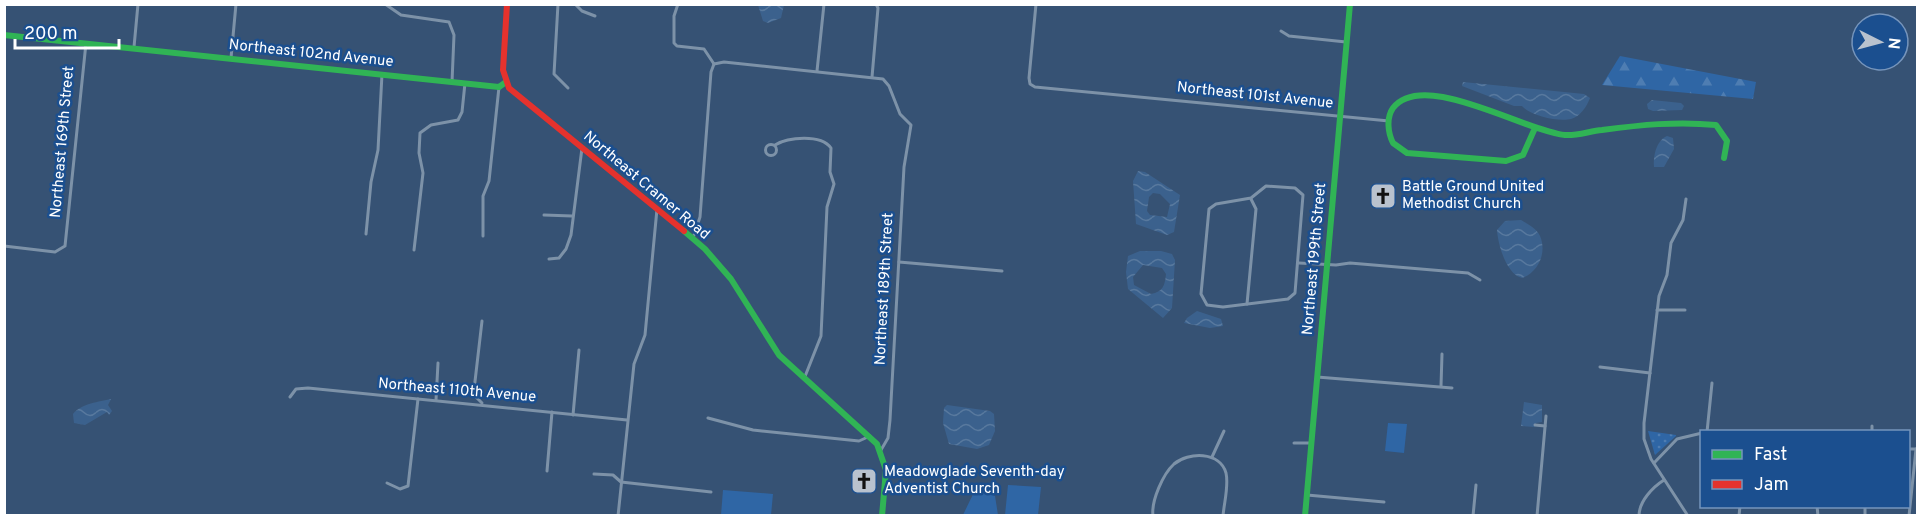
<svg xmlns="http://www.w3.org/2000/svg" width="1922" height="520" viewBox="0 0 1922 520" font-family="Overpass,sans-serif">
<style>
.forest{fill:url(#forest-firs)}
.park{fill:url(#park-dots)}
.pitch{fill:#2f66a5}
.water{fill:url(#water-waves);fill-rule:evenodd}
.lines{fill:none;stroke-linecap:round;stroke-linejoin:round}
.street{stroke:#7d92a8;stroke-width:3}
.fast{stroke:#30b455;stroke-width:6}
.jam{stroke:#e5322d;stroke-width:6}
.labels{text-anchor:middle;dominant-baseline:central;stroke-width:5;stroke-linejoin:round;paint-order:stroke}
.street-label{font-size:15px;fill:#fff;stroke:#1b4f8f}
.poi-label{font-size:15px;fill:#fff;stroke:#1b4f8f;text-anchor:start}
</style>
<defs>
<pattern id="forest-firs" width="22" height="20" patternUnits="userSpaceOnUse" patternTransform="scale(1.5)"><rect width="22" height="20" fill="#2f66a5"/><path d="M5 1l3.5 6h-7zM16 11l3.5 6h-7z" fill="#4e7db2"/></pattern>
<pattern id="park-dots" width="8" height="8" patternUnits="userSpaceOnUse" patternTransform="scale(1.5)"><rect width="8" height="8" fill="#2f66a5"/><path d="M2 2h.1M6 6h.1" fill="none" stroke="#4e7db2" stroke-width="1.8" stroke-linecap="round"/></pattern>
<pattern id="water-waves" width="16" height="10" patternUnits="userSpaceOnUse" patternTransform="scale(1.5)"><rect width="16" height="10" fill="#3b618d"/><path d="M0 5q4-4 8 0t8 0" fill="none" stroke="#58799e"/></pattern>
</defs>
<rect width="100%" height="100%" fill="#365274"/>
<polygon class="forest" points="1620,56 1756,82 1753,99 1602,85"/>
<polygon class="park" points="1648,431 1676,435 1676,436 1655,455"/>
<g class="pitch">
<polygon points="1388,423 1407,424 1404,453 1385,451"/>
<polygon points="1008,485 1041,487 1038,515 1005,515"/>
<polygon points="976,488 995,496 998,515 963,515"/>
<polygon points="723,490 773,494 771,515 721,515"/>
</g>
<g class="water">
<polygon points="758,5 758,4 784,5 781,18 768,23 763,21"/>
<path d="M 1463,82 L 1584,94 L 1590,98 C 1587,106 1580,117 1571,119 C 1559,122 1530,116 1522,106 L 1514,106 L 1462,86 Z"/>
<polygon points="1652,100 1681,103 1684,106 1682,110 1653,111 1648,109 1647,104"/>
<path d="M 1667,136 L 1673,138 L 1674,149 L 1664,167 L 1654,167 C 1653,156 1656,141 1667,136 Z"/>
<path d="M 1138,171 L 1145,172 L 1180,195 L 1174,232 L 1167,235 L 1136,224 L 1133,181 ZM 1153,193 L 1160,194 L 1170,204 L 1167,217 L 1150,215 L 1147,211 L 1149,197 Z"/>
<path d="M 1521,220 C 1528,224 1537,229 1540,236 C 1547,252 1539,272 1522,278 C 1506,274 1498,244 1497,230 L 1505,221 Z"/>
<path d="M 1140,251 L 1161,251 L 1172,254 L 1175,260 L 1172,308 L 1163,318 L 1128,289 L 1126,272 L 1128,256 ZM 1143,265 L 1162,268 L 1166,274 C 1165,285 1163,292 1151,294 L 1134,285 L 1133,277 Z"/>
<polygon points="1197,311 1221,319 1223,326 1210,328 1184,323 1187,318"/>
<path d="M 111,399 L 108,405 L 112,411 L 109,415 L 107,412 L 85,425 L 74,423 L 73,414 C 82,403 99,402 111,399 Z"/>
<polygon points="1524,402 1542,405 1542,422 1536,423 1535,427 1521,426"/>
<polygon points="947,405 990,411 994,414 995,431 989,445 977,449 949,444 943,423 944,408"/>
</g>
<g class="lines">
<g class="street">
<polyline points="385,4 401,15 449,22 454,35 452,82"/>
<polyline points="558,4 554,74 568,88"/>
<polyline points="575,4 582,11 595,16"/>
<polyline points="678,4 674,16 674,43 677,46 704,49 714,64"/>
<polyline points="1036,4 1029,78 1030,84 1035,87 1389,121"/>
<polyline points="1281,31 1289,36 1346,42"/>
<polyline points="134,47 138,4"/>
<polyline points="231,58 236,4"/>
<polyline points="714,64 724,62 883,79 889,86 900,114 911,125 904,167 890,420 888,438 881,450"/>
<polyline points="817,71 824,4"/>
<polyline points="872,77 878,8 876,4"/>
<circle cx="771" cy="150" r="5.5"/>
<path d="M 775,145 C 788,137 821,134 831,148 L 830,172 L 834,184 L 827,207 L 821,336 L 804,379"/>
<polygon points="1266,186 1295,188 1303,195 1295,293 1288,299 1223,307 1207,305 1201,294 1209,209 1216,204 1251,198"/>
<polyline points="1686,199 1683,220 1671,243 1667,275 1659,296 1644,423 1644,439 1651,459 1688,516"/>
<polyline points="544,215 572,216"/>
<polyline points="366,234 371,182 378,150 382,74"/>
<polyline points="483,236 483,196 489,181 499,87"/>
<polyline points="693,238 700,217 711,72 714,64"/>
<polyline points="4,246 55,252 65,246 86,43"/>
<polyline points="414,250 423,173 419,153 420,133 431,125 458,120 462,112 465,83"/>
<polyline points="549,259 559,258 566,249 571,235 582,148"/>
<polyline points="899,262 1002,271"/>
<polyline points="1299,263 1336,265 1350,263 1468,273 1480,280"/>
<polyline points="1247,304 1256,209 1251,199"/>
<polyline points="1657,310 1685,310"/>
<polyline points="1600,367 1650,373"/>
<polyline points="1317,377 1452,388"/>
<polyline points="1441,386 1442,354"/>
<polyline points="290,397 296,389 308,388 627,420"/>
<polyline points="436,400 438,363"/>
<polyline points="482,403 475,396 474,390 482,321"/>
<polyline points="573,415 579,350"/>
<polyline points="708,418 753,430 859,441 870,436"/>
<polyline points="1535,425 1545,426"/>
<polyline points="1707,432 1712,383"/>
<polyline points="1872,432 1872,426"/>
<polyline points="1294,443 1311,443"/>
<polyline points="1908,449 1916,449"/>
<polyline points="1212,457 1224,431"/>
<polyline points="1654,463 1677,439 1702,433"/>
<polyline points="547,471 552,412"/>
<polyline points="594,474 613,475 621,482 711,492"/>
<polyline points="387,483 400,489 408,486 418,399"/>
<polyline points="1307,495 1384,502"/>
<polyline points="1817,506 1818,516"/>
<polyline points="618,516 634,364 645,335 657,209"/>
<path d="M 1153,516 C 1151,501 1163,474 1174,464 C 1188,452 1220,451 1226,473 C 1229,486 1224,503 1223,516"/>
<polyline points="1473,516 1476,485"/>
<polyline points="1537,516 1546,416"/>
<path d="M 1639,516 C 1639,501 1653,487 1664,480"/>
<polyline points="1739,516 1740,506"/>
<polyline points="1865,516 1865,506"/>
<polyline points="1909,516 1916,449"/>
</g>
<g class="fast">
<polyline points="4,35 499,87 506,82"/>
<path d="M 1535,128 L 1523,155 L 1506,161 L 1407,153 L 1393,143 C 1388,133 1386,118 1393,108 C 1423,69 1524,131 1565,135 C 1577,136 1590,131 1602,130 C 1640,125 1677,121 1716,125 L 1727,141 L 1724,158"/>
<polyline points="684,231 705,249 731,279 779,355 877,444 886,470 882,516"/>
<polyline points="1305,516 1350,4"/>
</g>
<polyline class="jam" points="507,4 503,70 509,88 684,231"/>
</g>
<defs>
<g id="church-square" transform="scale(1.35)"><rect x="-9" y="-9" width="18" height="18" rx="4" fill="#b9c2ce" stroke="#1b4f8f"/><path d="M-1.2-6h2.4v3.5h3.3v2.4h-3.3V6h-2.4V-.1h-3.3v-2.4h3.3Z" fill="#111"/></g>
</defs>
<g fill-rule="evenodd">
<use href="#church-square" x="1383" y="196"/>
<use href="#church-square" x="864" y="481"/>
</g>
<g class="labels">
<g class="street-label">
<text transform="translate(311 54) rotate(6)">Northeast 102nd Avenue</text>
<text transform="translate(1255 96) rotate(6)">Northeast 101st Avenue</text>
<text transform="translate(63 142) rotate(-85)">Northeast 169th Street</text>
<text transform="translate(646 186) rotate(40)">Northeast Cramer Road</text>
<text transform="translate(1315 259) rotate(-85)">Northeast 199th Street</text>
<text transform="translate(885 289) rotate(-87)">Northeast 189th Street</text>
<text transform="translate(457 391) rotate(5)">Northeast 110th Avenue</text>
</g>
<g class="poi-label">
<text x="1402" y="187">Battle Ground United<tspan x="1402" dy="17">Methodist Church</tspan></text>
<text x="884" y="472">Meadowglade Seventh-day<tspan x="884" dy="17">Adventist Church</tspan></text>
</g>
</g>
<rect width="1922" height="520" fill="none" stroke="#ffffff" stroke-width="12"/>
<rect x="1700" y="430" width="210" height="78" fill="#1b4f8f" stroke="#7695bc" stroke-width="1.5"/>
<rect x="1712" y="450" width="30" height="9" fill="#30b455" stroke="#7695bc" stroke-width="1.5"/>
<text x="1754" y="460" font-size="18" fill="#ffffff">Fast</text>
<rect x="1712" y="480" width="30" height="9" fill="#e5322d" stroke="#7695bc" stroke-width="1.5"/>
<text x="1754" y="490" font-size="18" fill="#ffffff">Jam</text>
<g transform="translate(1880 42) rotate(96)"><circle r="28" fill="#1b4f8f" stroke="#7695bc" stroke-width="1.5"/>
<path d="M0-4.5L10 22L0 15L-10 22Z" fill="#b9c2ce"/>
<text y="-9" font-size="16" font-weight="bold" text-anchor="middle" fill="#ffffff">N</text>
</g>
<path d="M15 39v9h104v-9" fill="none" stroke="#ffffff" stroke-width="3"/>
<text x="24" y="39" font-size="18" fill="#ffffff" stroke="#1b4f8f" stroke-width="4.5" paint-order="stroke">200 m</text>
</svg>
